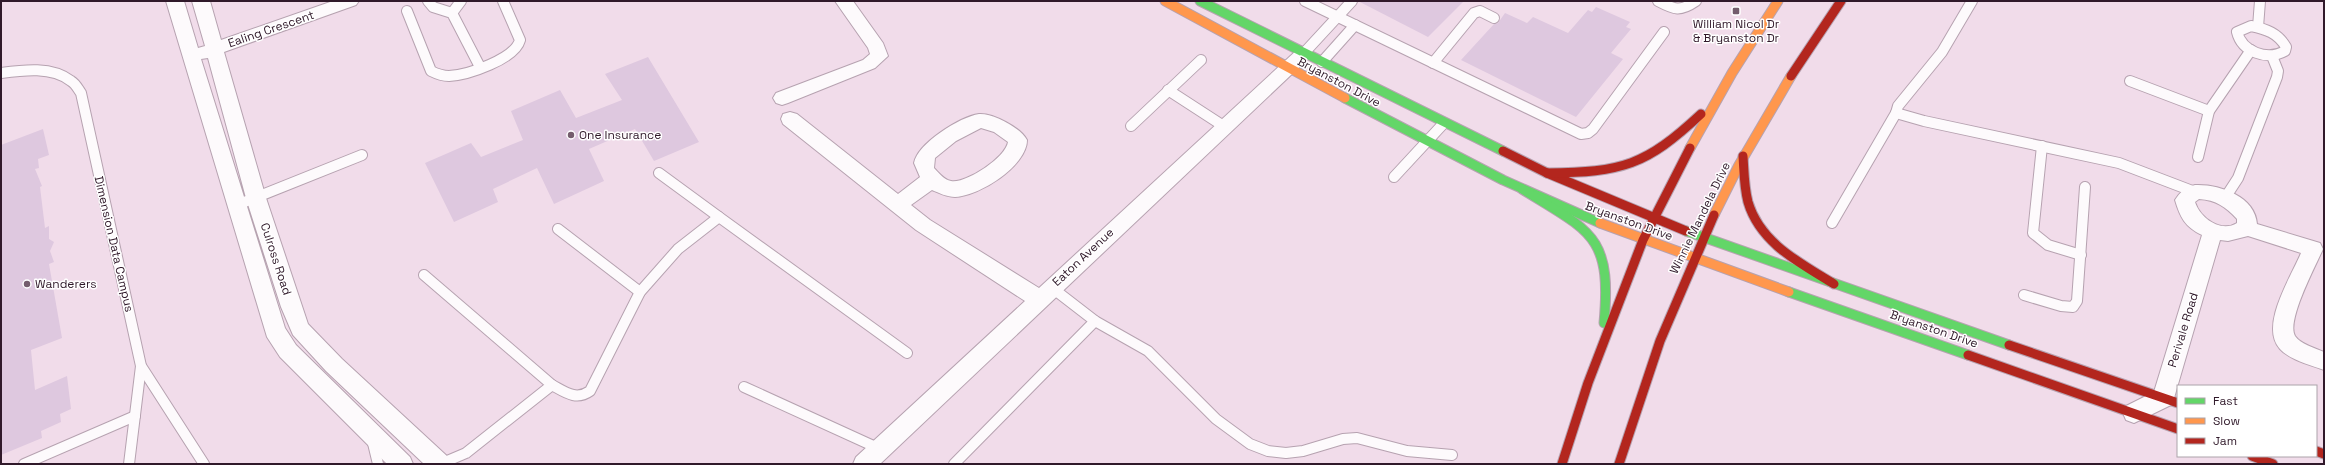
<svg xmlns="http://www.w3.org/2000/svg" width="2325" height="465" viewBox="0 0 2325 465" font-family="'Space Grotesk',sans-serif">
<style>
.building{fill:#dec8df}
.lines{fill:none;stroke-linecap:round;stroke-linejoin:round}
.lane-casing{stroke:#b6a2b0;stroke-width:12}
.street-casing{stroke:#b6a2b0;stroke-width:2}
.fast-casing{stroke:#b6a2b0;stroke-width:11}
.slow-casing{stroke:#b6a2b0;stroke-width:11}
.jam-casing{stroke:#b6a2b0;stroke-width:11}
.lane{stroke:#fdfafc;stroke-width:10}
.street{fill:#fdfafc;fill-rule:evenodd}
.fast{stroke:#63d668;stroke-width:9}
.slow{stroke:#ff974d;stroke-width:9}
.jam{stroke:#b3261e;stroke-width:9}
.poi-dot{fill:#745d6d;stroke:#fff;stroke-width:1.5}
.labels{text-anchor:middle;dominant-baseline:central;stroke-width:3;stroke-linejoin:round;paint-order:stroke}
.poi-label{font-size:12px;fill:#30192a;stroke:#fff;text-anchor:start}
.street-label{font-size:12px;fill:#30192a;stroke:#fff}
</style>
<rect width="100%" height="100%" fill="#f1dcea"/>
<g class="building">
<polygon points="1358,1 1464,1 1428,37"/>
<polygon points="1596,7 1630,22 1626,27 1631,29 1611,53 1623,59 1576,117 1461,60 1494,24 1498,23 1505,13 1527,23 1533,17 1568,33 1588,10 1592,12"/>
<polygon points="648,57 699,142 654,161 635,129 589,149 604,181 554,204 537,168 493,189 498,202 454,222 425,163 471,143 481,157 523,140 511,111 560,90 576,118 622,100 605,74"/>
<polygon points="43,129 49,155 38,159 39,168 35,169 42,186 40,187 45,228 49,226 49,239 54,242 50,251 54,262 49,264 62,338 31,350 35,390 67,376 71,409 60,414 61,422 41,431 42,438 1,455 1,145"/>
</g>
<g class="lines">
<g class="lane-casing">
<g id="lane">
<polyline points="428,1 433,7 452,13 480,67"/>
<polyline points="1305,1 1581,134 1588,133 1593,129 1664,32"/>
<path d="M 1658,1 C 1675,10 1680,12 1696,1"/>
<polyline points="1972,1 1942,52 1898,106 1896,113 1924,121 2119,163 2195,192"/>
<path d="M 407,11 L 431,71 C 437,74 443,76 449,76 C 468,75 515,59 520,40 L 503,1"/>
<polyline points="452,13 461,1"/>
<path d="M 2251,26 C 2266,29 2278,33 2286,47 L 2285,51 C 2267,61 2242,52 2237,32 Z"/>
<polyline points="2258,27 2260,1"/>
<polyline points="1304,53 1352,1"/>
<polyline points="1322,62 1355,25"/>
<polyline points="1433,63 1474,13 1480,11 1494,18"/>
<path d="M 1,73 C 23,70 52,66 71,81 C 76,84 78,89 81,93 L 141,366 L 204,464"/>
<polyline points="2130,81 2209,111"/>
<polyline points="1168,90 1225,127"/>
<polyline points="1131,126 1201,60"/>
<polyline points="2042,146 2033,233 2048,245 2081,255"/>
<polyline points="2198,157 2209,111 2251,50"/>
<polyline points="659,173 719,217"/>
<polyline points="1394,177 1444,123"/>
<polyline points="2225,198 2238,178 2277,77 2278,71 2272,56"/>
<polyline points="237,205 362,155"/>
<polyline points="1832,223 1896,113"/>
<polyline points="558,229 640,292"/>
<polyline points="424,275 552,385 466,453 440,464"/>
<polyline points="1051,287 1095,321 1148,351 1216,419 1250,444 1268,451 1286,453 1303,451 1343,439 1357,438 1407,451 1452,455"/>
<polyline points="2024,295 2061,306 2073,307 2077,301 2085,187"/>
<path d="M 552,385 C 565,392 576,401 590,391 L 640,292 L 678,249 L 719,217 L 907,353"/>
<polyline points="744,387 880,449"/>
<polyline points="372,439 378,464"/>
<polyline points="24,464 135,416"/>
<polyline points="129,464 141,366"/>
<polyline points="954,464 1095,321"/>
</g>
</g>
<g class="street-casing">
<g id="street">
<polygon points="166,1 184,1 198,48 205,46 192,1 210,1 221,40 333,1 359,1 356,5 224,52 266,198 308,324 342,359 448,457 451,464 424,464 326,371 293,335 281,307 246,198 208,58 201,59 285,328 296,345 410,457 413,464 387,464 280,357 267,337"/>
<polygon points="835,1 853,1 883,43 888,56 875,68 788,103 782,105 776,103 773,98 776,93 863,60 870,54 868,48"/>
<path d="M 1304,47 L 1310,49 L 1313,53 L 1310,57 L 880,464 L 853,464 L 856,457 L 1025,301 L 916,230 L 783,124 L 781,119 L 783,114 L 790,112 L 797,114 L 898,194 L 920,177 L 914,163 C 918,143 960,117 979,114 C 993,113 1021,128 1027,140 C 1027,166 979,196 955,197 C 947,197 939,193 932,190 L 911,205 L 930,220 L 1039,288 L 1298,49 ZM 981,128 L 994,132 L 1008,142 C 1006,157 966,184 951,181 C 944,180 939,173 934,168 L 935,158 L 956,141 Z"/>
<path d="M 2195,185 C 2219,184 2255,196 2257,224 L 2320,243 L 2323,249 C 2316,265 2286,321 2295,336 C 2300,344 2315,348 2324,352 L 2324,370 C 2311,365 2290,360 2280,349 C 2259,326 2291,277 2301,253 L 2248,236 L 2228,241 L 2220,240 L 2174,398 L 2171,405 L 2134,423 L 2126,420 L 2123,413 L 2126,406 L 2154,392 L 2202,235 C 2185,227 2180,217 2175,200 C 2180,192 2186,187 2195,185 ZM 2199,199 C 2216,200 2226,207 2237,219 L 2237,223 C 2221,233 2200,218 2195,202 Z"/>
</g>
</g>
<g class="fast-casing">
<g id="fast">
<polyline points="1200,1 1503,151"/>
<polyline points="1345,98 1503,180 1600,223"/>
<path d="M 1522,189 C 1591,232 1612,235 1604,323"/>
<polyline points="1686,231 2009,345"/>
<polyline points="1789,292 1968,355"/>
</g>
</g>
<g class="slow-casing">
<g id="slow">
<polyline points="1165,1 1345,98"/>
<polyline points="1690,148 1732,73 1778,1"/>
<polyline points="1714,215 1739,165 1791,76"/>
<polyline points="1600,223 1789,292"/>
</g>
</g>
<g class="jam-casing">
<g id="jam">
<polyline points="1791,76 1841,1"/>
<polyline points="1503,151 1547,173 1686,231"/>
<path d="M 1743,156 C 1744,171 1744,187 1748,202 C 1760,243 1800,263 1834,284"/>
<path d="M 1547,173 C 1623,172 1645,166 1701,114"/>
<polyline points="2009,345 2178,403"/>
<polyline points="1968,355 2178,429"/>
<polyline points="2316,451 2324,454"/>
<polyline points="2252,456 2273,464"/>
<polyline points="1562,464 1588,383 1643,240 1690,148"/>
<polyline points="1619,464 1660,341 1714,215"/>
</g>
</g>
<use href="#lane" class="lane"/>
<use href="#street" class="street"/>
<use href="#fast" class="fast"/>
<use href="#slow" class="slow"/>
<use href="#jam" class="jam"/>
</g>
<g class="poi-dot">
<rect x="1732" y="7" width="8" height="8" rx="2"/>
<circle cx="571" cy="135" r="4"/>
<circle cx="27" cy="284" r="4"/>
</g>
<g class="labels">
<g class="poi-label">
<text x="1736" y="24" text-anchor="middle">William Nicol Dr<tspan x="1736" dy="14">&amp; Bryanston Dr</tspan></text>
<text x="579" y="135">One Insurance</text>
<text x="35" y="284">Wanderers</text>
</g>
<g class="street-label">
<text transform="translate(271 29) rotate(-19)">Ealing Crescent</text>
<text transform="translate(1339 82) rotate(28)">Bryanston Drive</text>
<text transform="translate(1700 218) rotate(-64)">Winnie Mandela Drive</text>
<text transform="translate(1629 221) rotate(20)">Bryanston Drive</text>
<text transform="translate(114 244) rotate(77)">Dimension Data Campus</text>
<text transform="translate(1083 257) rotate(-43)">Eaton Avenue</text>
<text transform="translate(276 259) rotate(72)">Culross Road</text>
<text transform="translate(1934 329) rotate(19)">Bryanston Drive</text>
<text transform="translate(2183 330) rotate(-73)">Perivale Road</text>
</g>
</g>
<rect width="2325" height="465" fill="none" stroke="#30192a" stroke-width="4"/>
<rect x="2177" y="385" width="140" height="72" fill="#ffffff" stroke="#aca3aa"/>
<rect x="2185" y="398" width="20" height="6" fill="#63d668" stroke="#aca3aa"/>
<text x="2213" y="405" font-size="12" fill="#30192a">Fast</text>
<rect x="2185" y="418" width="20" height="6" fill="#ff974d" stroke="#aca3aa"/>
<text x="2213" y="425" font-size="12" fill="#30192a">Slow</text>
<rect x="2185" y="438" width="20" height="6" fill="#b3261e" stroke="#aca3aa"/>
<text x="2213" y="445" font-size="12" fill="#30192a">Jam</text>
</svg>
